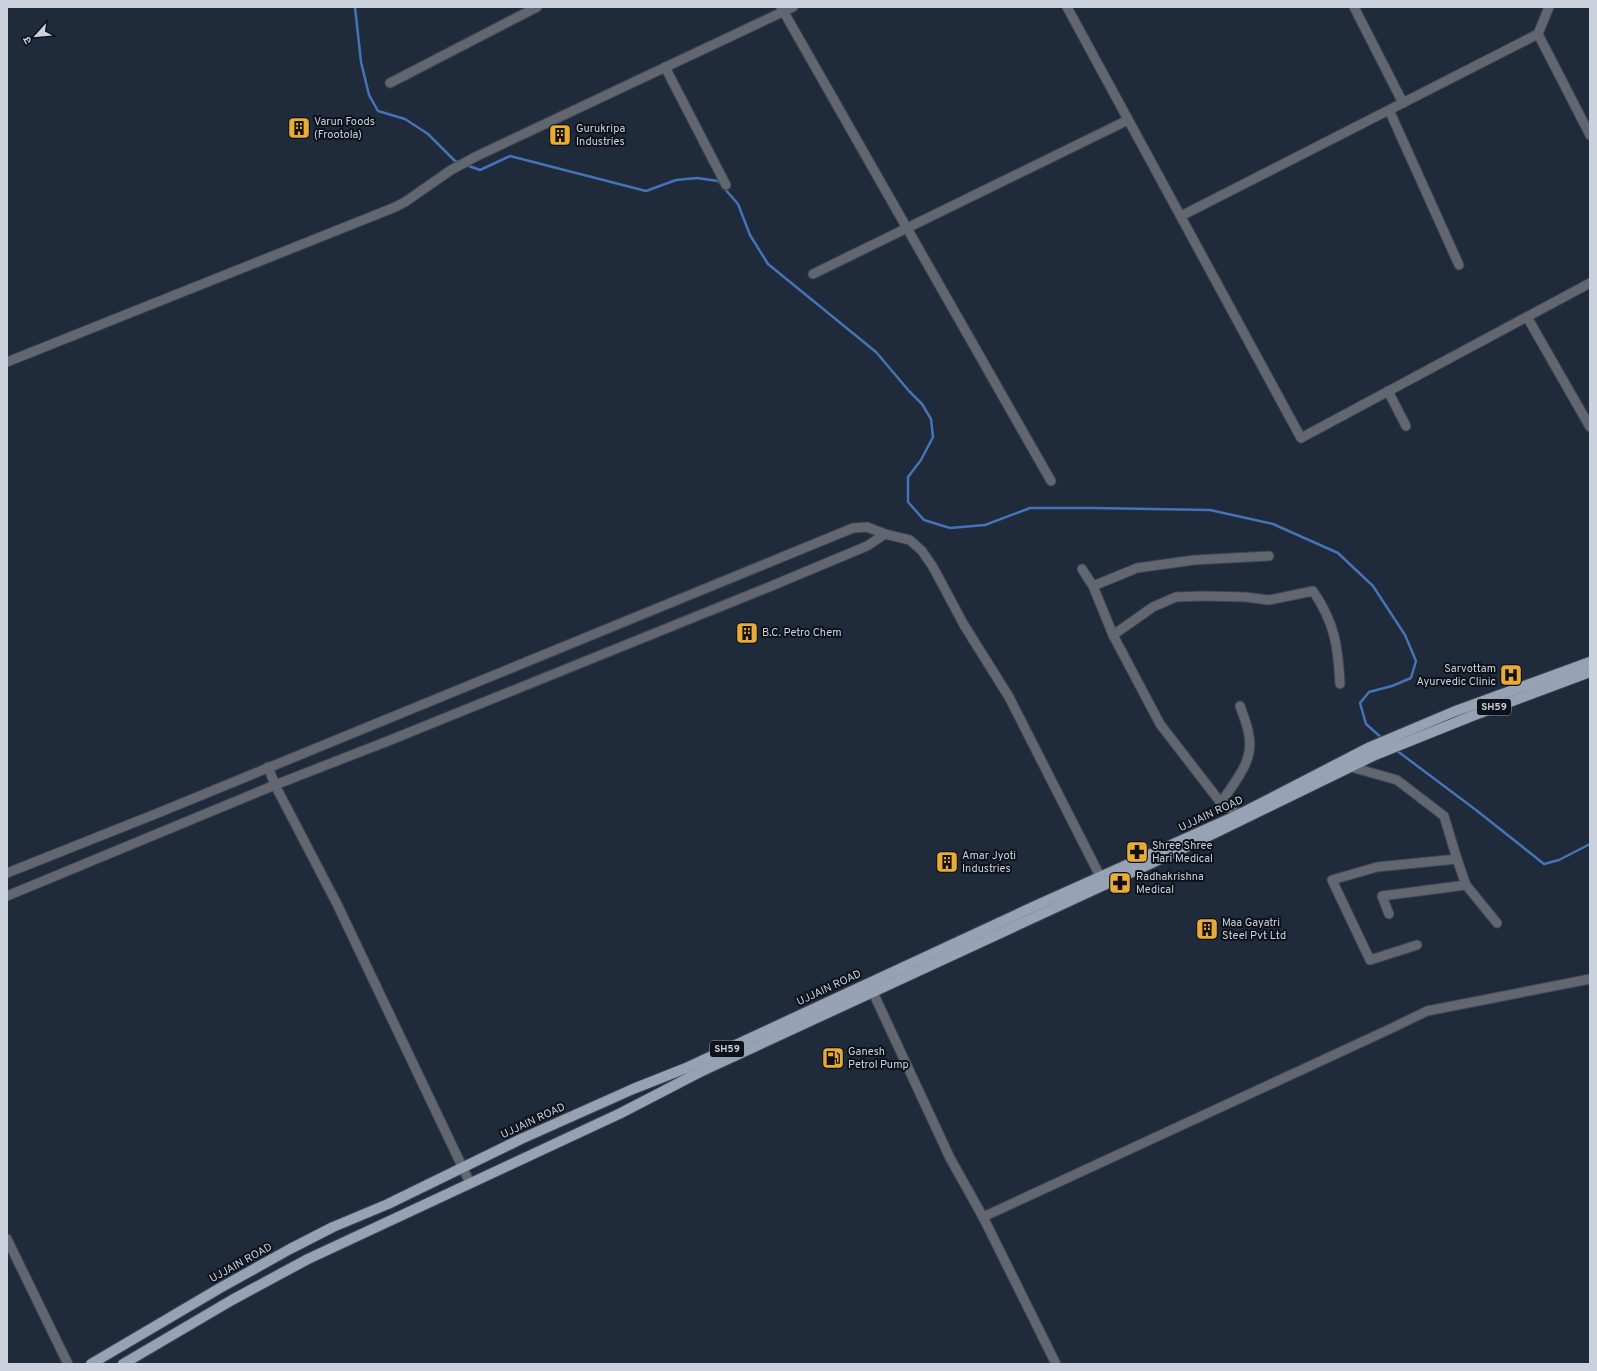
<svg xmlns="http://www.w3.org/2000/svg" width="1597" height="1371" viewBox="0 0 1597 1371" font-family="Overpass,'Noto Sans Devanagari',sans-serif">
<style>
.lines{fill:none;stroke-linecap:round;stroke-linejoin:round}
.stream{stroke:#4673b8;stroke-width:2.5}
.minor-casing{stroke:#3b4554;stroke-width:11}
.major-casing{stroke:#3b4554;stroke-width:12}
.minor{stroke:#61666f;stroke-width:9}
.major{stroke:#97a3b5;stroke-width:10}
.labels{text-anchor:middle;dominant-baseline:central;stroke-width:4;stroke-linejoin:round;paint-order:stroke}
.shield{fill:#0d121a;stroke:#9298a2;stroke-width:1}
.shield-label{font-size:10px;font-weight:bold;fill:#cbd2dd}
.poi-label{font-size:11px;fill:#cbd2dd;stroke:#0d121a;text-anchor:start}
.street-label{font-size:11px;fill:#cbd2dd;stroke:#0d121a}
</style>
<rect width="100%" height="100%" fill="#1f2a3a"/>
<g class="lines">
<g class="stream">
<polyline points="355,7 361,62 369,95 378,111 405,119 428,134 455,161 459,162"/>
<polyline points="466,165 480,170 510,156 646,191 676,180 697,178 718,181 738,204 750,235 768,264 876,352 909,391 922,404 931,419 933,437 921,460 908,477 908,502 924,520 950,528 985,525 1030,508 1093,508 1210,510 1273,524 1338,553 1373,586 1405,635 1416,661 1411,678 1392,686 1369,692 1360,703 1366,724 1383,739"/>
<polyline points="1396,750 1476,810 1544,864 1559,860 1590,844"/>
</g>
<g class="minor-casing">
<g id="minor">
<polyline points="781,7 1051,481"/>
<polyline points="1067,7 1301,438 1590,283"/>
<polyline points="1354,7 1403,103"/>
<polyline points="1538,34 1590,135"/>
<polyline points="665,67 726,185"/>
<polyline points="390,83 537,7"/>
<polyline points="1389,110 1459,265"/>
<polyline points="1181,216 1538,34 1549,7"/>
<polyline points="813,274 1128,120"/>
<polyline points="1527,317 1590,427"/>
<polyline points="7,362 393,208 405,202 451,170 477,156 793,7"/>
<polyline points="1388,391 1406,426"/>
<polyline points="1082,569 1093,586 1113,635 1160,724 1221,803 1240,814"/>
<polyline points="1093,586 1137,568 1194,560 1269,556"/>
<path d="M 1113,635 L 1153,607 L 1176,597 L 1203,596 L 1245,597 L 1269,600 L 1313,591 C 1335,623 1338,647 1340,684"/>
<polyline points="268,767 275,785 337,904 470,1183"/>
<polyline points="1351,767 1397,780 1444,816 1457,859 1377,867 1332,880 1370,960 1417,945"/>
<path d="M 1221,803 C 1234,782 1254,762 1249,736 C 1248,726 1243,715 1240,706"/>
<polyline points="1457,859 1466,885 1497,923"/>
<polyline points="7,873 158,813 853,528 867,527 885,534 910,540 922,551 933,567 964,625 1009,697 1103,882"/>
<polyline points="7,896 275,785 388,741 769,587 867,546 885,534"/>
<polyline points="1389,914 1382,896 1466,885"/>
<polyline points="870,986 950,1158 983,1217 1056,1364"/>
<polyline points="983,1217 1390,1029 1427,1011 1590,979"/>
<polyline points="7,1239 68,1364"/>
</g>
</g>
<g class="major-casing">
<g id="major">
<polyline points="91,1364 220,1288 290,1249 333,1227 388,1204 521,1139 633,1089 686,1068 1035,906 1240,814 1370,747 1453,712 1590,662"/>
<polyline points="123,1364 232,1300 308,1259 621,1113 700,1072 1182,849 1375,755 1472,716 1590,672"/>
</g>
</g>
<use href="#minor" class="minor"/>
<use href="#major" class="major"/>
</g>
<defs>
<g id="building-square" transform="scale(1.15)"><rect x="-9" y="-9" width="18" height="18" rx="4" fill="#e9ab38" stroke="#0d121a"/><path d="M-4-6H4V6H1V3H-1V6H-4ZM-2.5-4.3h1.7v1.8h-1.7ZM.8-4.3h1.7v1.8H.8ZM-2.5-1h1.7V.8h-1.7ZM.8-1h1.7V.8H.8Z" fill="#111"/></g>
<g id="hospital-square" transform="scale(1.15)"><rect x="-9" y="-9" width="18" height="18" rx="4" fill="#e9ab38" stroke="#0d121a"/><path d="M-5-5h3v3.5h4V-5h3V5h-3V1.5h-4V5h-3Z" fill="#111"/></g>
<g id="pharmacy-square" transform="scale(1.15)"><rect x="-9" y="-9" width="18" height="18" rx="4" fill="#e9ab38" stroke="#0d121a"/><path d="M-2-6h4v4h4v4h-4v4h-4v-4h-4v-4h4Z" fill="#111"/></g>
<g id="fuel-square" transform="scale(1.15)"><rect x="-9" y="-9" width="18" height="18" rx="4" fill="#e9ab38" stroke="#0d121a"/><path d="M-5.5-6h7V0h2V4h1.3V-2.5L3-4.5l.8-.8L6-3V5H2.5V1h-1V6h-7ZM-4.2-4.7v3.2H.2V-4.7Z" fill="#111"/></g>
</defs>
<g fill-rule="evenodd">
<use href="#building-square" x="299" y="128"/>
<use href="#building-square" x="560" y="135"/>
<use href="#building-square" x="747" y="633"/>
<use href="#hospital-square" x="1511" y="675"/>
<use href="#pharmacy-square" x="1137" y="852"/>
<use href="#building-square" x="947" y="862"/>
<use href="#pharmacy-square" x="1120" y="883"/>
<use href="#building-square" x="1207" y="929"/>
<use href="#fuel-square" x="833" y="1058"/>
</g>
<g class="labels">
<g class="shield">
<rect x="1477" y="699" width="34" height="16" rx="3"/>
<rect x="710" y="1041" width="34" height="16" rx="3"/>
</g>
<g class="shield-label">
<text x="1494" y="707">SH59</text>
<text x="727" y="1049">SH59</text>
</g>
<g class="poi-label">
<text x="314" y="122">Varun Foods<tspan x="314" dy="13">(Frootola)</tspan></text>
<text x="576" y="129">Gurukripa<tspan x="576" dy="13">Industries</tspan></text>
<text x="762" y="633">B.C. Petro Chem</text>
<text x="1496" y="669" text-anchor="end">Sarvottam<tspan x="1496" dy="13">Ayurvedic Clinic</tspan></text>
<text x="1152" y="846">Shree Shree<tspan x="1152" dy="13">Hari Medical</tspan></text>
<text x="962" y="856">Amar Jyoti<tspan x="962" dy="13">Industries</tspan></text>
<text x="1136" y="877">Radhakrishna<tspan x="1136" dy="13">Medical</tspan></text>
<text x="1222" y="923">Maa Gayatri<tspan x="1222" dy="13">Steel Pvt Ltd</tspan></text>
<text x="848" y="1052">Ganesh<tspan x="848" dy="13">Petrol Pump</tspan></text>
</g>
<g class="street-label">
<text transform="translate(1211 814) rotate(-25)">UJJAIN ROAD</text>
<text transform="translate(829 988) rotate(-25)">UJJAIN ROAD</text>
<text transform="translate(533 1121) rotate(-25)">UJJAIN ROAD</text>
<text transform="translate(241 1263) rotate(-29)">UJJAIN ROAD</text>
</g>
</g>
<rect width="1597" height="1371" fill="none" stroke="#cbd2dd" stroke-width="16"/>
<g transform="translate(36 36) rotate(243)" stroke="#0d121a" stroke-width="3" paint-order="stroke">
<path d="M0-3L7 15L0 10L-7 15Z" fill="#cbd2dd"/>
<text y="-6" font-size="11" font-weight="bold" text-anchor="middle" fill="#cbd2dd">उ</text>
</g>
</svg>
